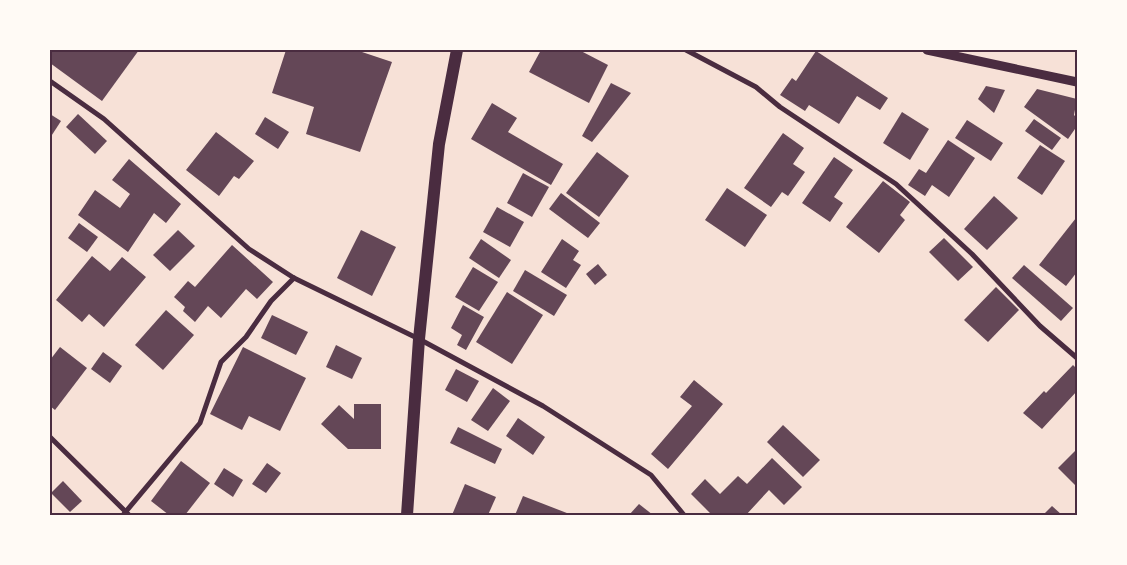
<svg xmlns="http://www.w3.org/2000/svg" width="1127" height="565" viewBox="0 0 1127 565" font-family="'Sofia Sans Condensed',sans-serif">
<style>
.building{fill:#644757}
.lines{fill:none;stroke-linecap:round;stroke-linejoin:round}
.minor{stroke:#4a2c40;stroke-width:5}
.tertiary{stroke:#4a2c40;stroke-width:9}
.primary{stroke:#4a2c40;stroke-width:12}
.neatline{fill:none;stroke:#4a2c40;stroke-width:2}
</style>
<rect width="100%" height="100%" fill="#f7e1d7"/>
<g class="building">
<polygon points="50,50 139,50 102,101 50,63"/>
<polygon points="286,50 356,50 392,62 360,152 306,134 314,107 272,93"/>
<polygon points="541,50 579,50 608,65 589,103 529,72"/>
<polygon points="816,51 888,98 880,110 857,96 839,124 809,105 805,111 780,95 792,78 796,81"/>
<polygon points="611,83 631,93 592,142 582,136"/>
<polygon points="986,86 1005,90 994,113 978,99"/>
<polygon points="1037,89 1077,99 1074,115 1077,118 1077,126 1068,139 1024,107"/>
<polygon points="492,103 517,118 508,132 563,164 551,185 471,139"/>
<polygon points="902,112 929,129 910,160 883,143"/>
<polygon points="50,114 61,121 50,138"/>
<polygon points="78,114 107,141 95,154 66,127"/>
<polygon points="265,117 289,132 278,149 255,134"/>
<polygon points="1034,119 1061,138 1052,150 1025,131"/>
<polygon points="967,120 1003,143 991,161 955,138"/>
<polygon points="216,132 254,161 239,179 234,176 219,196 186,170"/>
<polygon points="783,133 804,148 793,164 805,172 788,196 782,192 771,207 744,188"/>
<polygon points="948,140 975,158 949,197 932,185 925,196 908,185 919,169 926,173"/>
<polygon points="1040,145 1065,161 1042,195 1017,178"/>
<polygon points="597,152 629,176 599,217 566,193"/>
<polygon points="834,157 853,170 834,197 843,203 830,222 802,203"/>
<polygon points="129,159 181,204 166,223 154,213 128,252 78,215 95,190 120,208 130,194 112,180"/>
<polygon points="523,173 549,187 532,217 507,203"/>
<polygon points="883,181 910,202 900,215 905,220 879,253 846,227"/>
<polygon points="727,188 767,215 745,247 705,220"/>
<polygon points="561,193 600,223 588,238 549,209"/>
<polygon points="994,196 1018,218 987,250 964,229"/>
<polygon points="497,207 524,222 510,247 483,232"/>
<polygon points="1076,218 1077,272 1066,286 1039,265"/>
<polygon points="79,223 98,237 87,252 68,238"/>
<polygon points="178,230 195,246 170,271 153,255"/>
<polygon points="361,230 396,247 372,296 337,278"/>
<polygon points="944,238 973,267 958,281 929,252"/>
<polygon points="481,239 511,260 499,278 469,258"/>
<polygon points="562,239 579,251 573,260 581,265 566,288 541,272"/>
<polygon points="232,245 273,282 257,299 246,289 221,318 208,306 195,322 183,311 185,307 174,297 188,281 195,287"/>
<polygon points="92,256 110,271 122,257 146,277 104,327 89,314 82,322 56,300"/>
<polygon points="598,264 607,275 595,285 586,274"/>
<polygon points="1024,265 1073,308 1061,321 1012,278"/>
<polygon points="473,267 498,282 479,311 455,297"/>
<polygon points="525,270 567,295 554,316 513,291"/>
<polygon points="996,287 1019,310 988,342 964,320"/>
<polygon points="507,292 543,315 512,364 476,342"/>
<polygon points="463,305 484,317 466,350 457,345 462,335 451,328"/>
<polygon points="166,310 194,335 163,370 135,345"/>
<polygon points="272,315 308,332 296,355 261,338"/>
<polygon points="336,345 362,358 352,379 326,367"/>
<polygon points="60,347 87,368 55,410 50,406 50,360"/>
<polygon points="243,347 306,378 280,431 249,416 242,430 210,414"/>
<polygon points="103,352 122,366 110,383 91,369"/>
<polygon points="1073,365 1077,369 1077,391 1042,429 1023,413 1044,391 1046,393"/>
<polygon points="456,369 479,381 467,402 445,390"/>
<polygon points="694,380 723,404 668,469 651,454 692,406 680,397"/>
<polygon points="493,388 510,401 488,431 471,420"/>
<polygon points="354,404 381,404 381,449 348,449 321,424 339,405 354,419"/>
<polygon points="518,418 545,437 533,455 506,436"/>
<polygon points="783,425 820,460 803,477 767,442"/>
<polygon points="458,427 502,449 495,464 450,443"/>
<polygon points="1077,449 1077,483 1075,485 1058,468"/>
<polygon points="772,458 802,487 784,505 769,490 746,515 712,515 691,494 705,479 720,494 738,476 747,484"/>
<polygon points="181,461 210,483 185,515 169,515 151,501"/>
<polygon points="267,463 281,473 266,493 252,484"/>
<polygon points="224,468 243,480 233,497 214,484"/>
<polygon points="63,481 82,501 70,512 51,493"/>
<polygon points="465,484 496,497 488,515 452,515"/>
<polygon points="523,496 572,515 515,515"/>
<polygon points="639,504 653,515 629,515"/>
<polygon points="1052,506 1062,515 1043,515"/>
</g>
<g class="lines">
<g class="minor">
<polyline points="686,50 756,87 780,107 896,184 972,254 1040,326 1077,358"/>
<polyline points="50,81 104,119 249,249 294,278 419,339 543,406 651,475 684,515"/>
<polyline points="50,437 129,515"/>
<polyline points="123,515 200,423 221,362 246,337 271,301 294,278"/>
</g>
<polyline class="tertiary" points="927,50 1077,82"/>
<polyline class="primary" points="407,515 419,339 439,144 457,50"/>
</g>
<rect width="1127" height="565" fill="none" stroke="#fffaf5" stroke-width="102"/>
<rect x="51" y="51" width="1025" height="463" class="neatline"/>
</svg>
